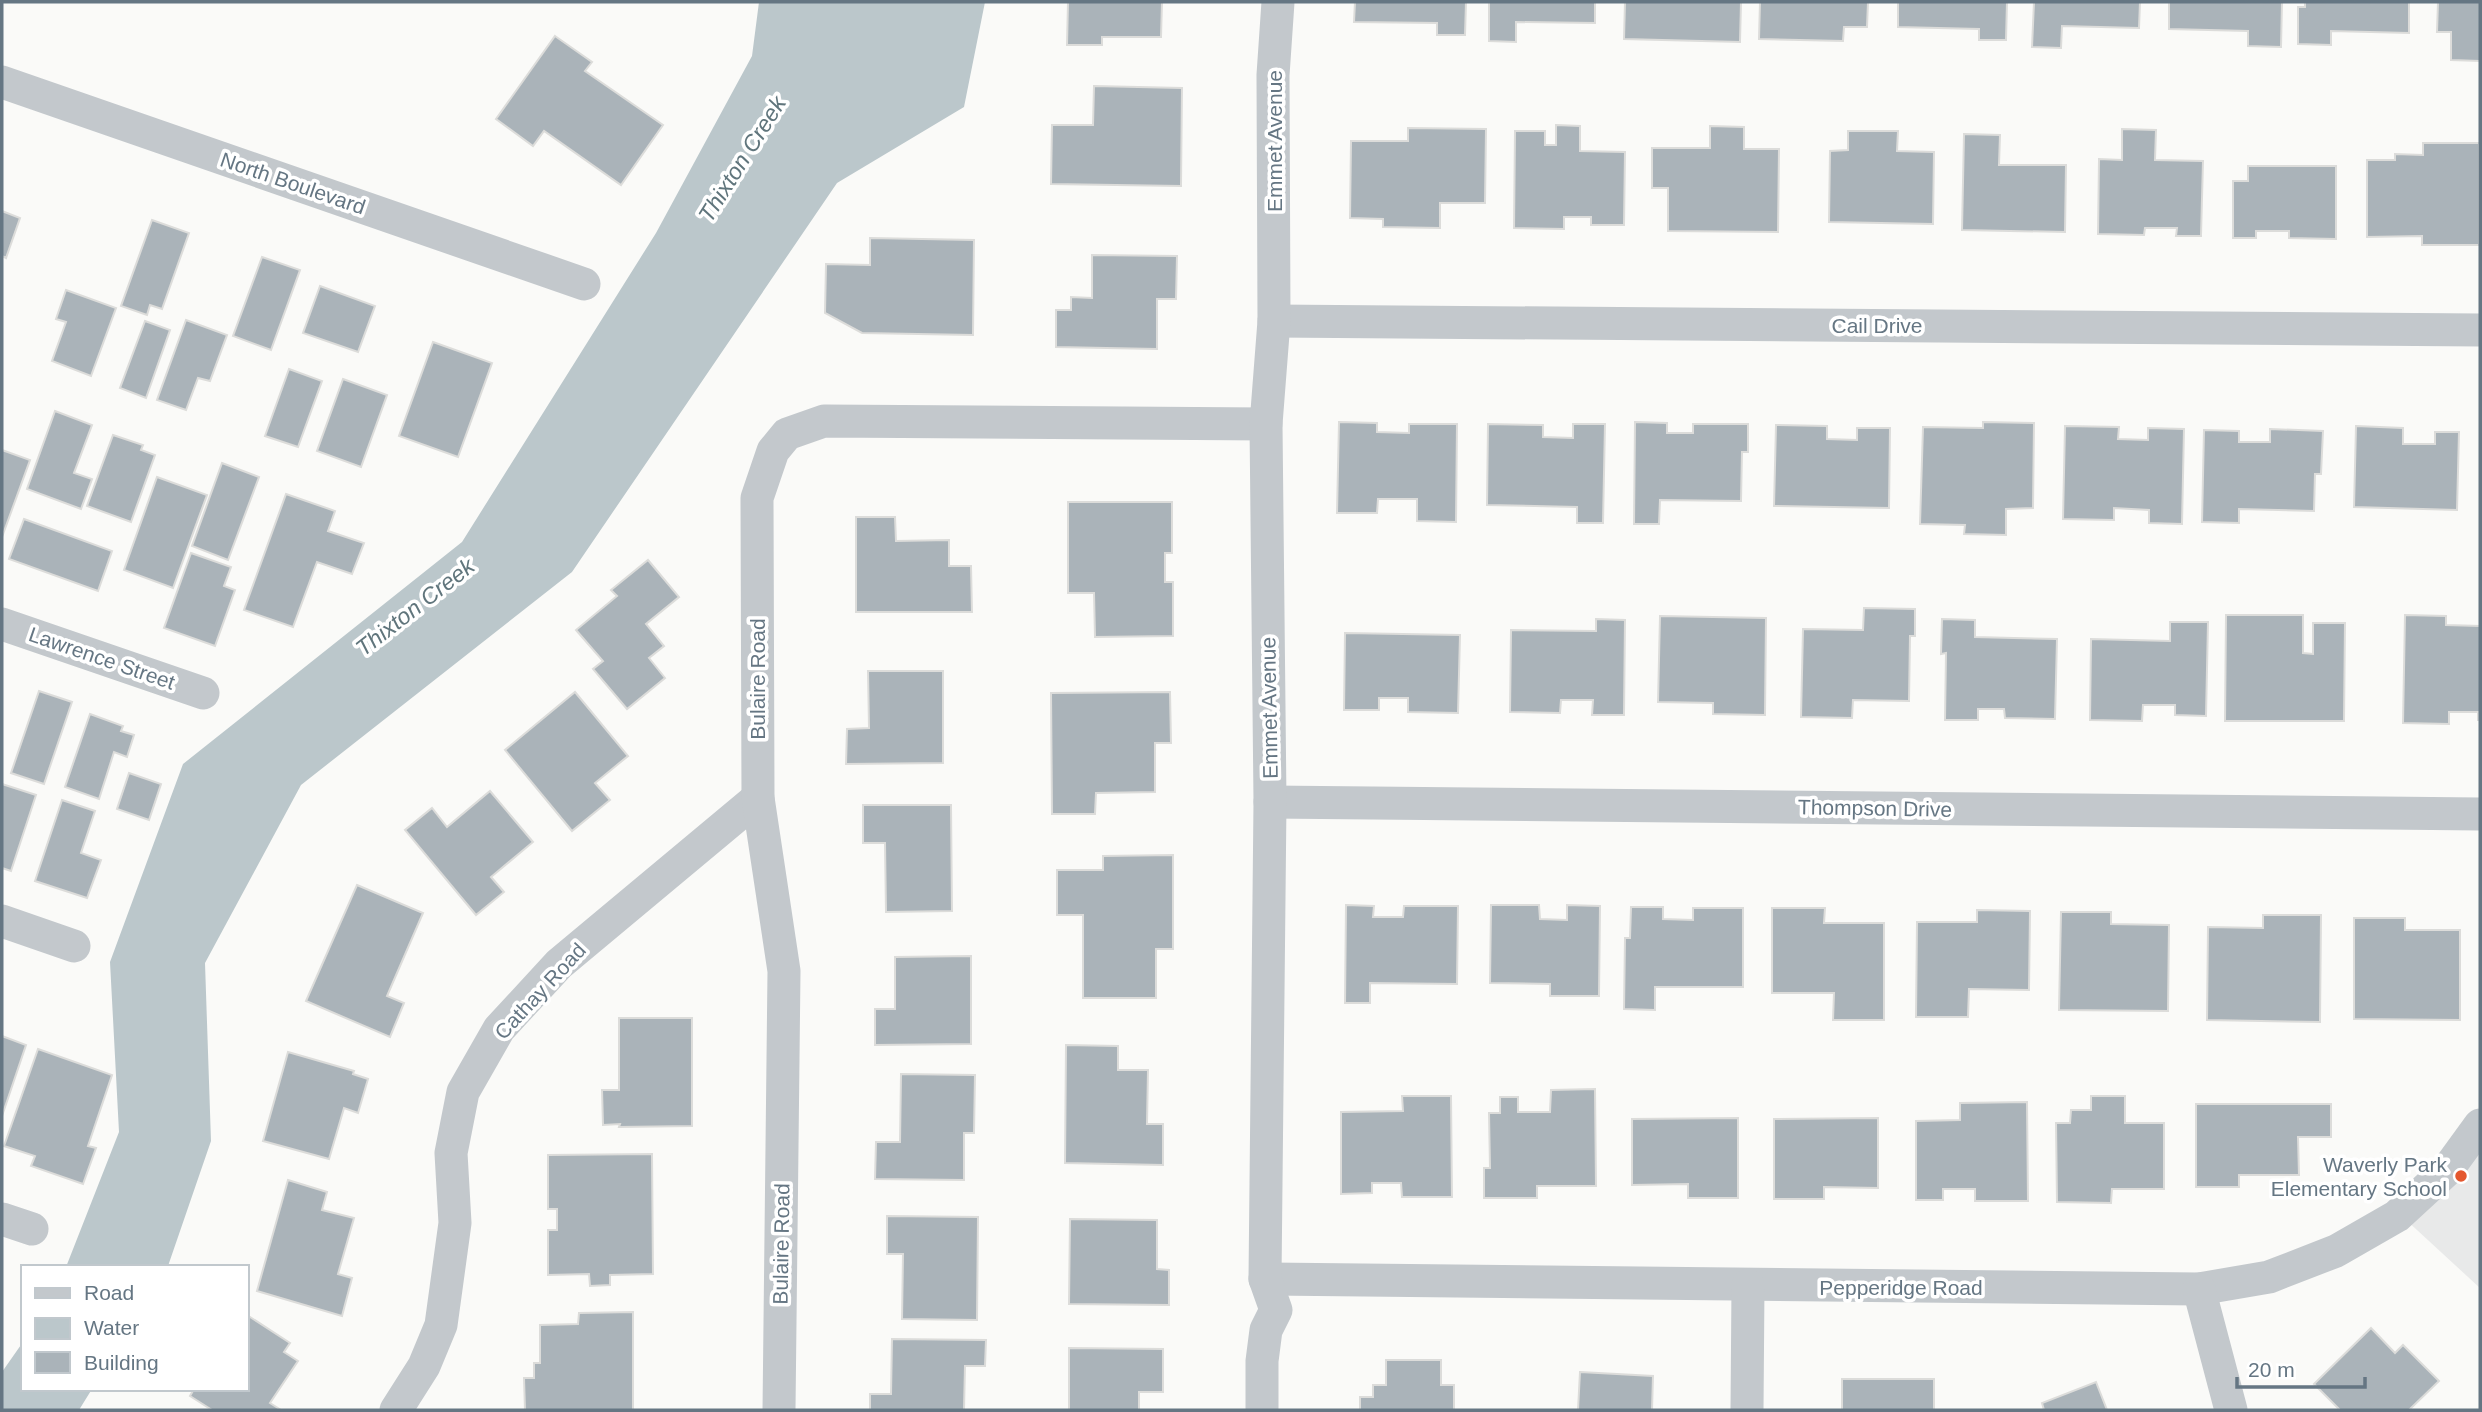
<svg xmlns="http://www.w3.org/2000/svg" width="2482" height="1412" viewBox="0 0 2482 1412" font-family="Arial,sans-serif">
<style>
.built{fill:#e8e9e9}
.water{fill:#bbc7cb}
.building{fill:#aab3b9;stroke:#dcdcda;stroke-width:2}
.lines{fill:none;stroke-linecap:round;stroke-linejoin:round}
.street{stroke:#c3c8cc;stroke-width:33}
.poi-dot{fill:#e4572e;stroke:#fff;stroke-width:2.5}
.labels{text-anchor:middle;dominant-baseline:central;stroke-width:7;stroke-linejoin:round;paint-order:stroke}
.street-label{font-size:21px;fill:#657683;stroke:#fff}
.poi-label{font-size:21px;fill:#657683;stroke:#fff;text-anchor:end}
.water-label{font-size:23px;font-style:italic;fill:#60757c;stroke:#fff}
</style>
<rect width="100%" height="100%" fill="#fafaf8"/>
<polygon class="built" points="2480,1134 2480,1288 2404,1218"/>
<g class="water">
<polygon points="759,2 985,2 964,107 837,183 572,572 301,785 205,963 211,1141 168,1266 66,1267 119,1132 110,962 183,764 462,542 656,233 752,56"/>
<polygon points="23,1342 23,1389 92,1389 79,1410 2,1410 2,1372"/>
</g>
<g class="building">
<polygon points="1068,2 1162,2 1161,37 1102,37 1102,45 1067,45"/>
<polygon points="1355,2 1466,2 1465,35 1437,35 1437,23 1354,22"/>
<polygon points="1489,2 1595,2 1595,23 1516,22 1516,42 1489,41"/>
<polygon points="1625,2 1741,2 1740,42 1624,39"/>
<polygon points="1760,2 1868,2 1867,27 1844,27 1843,41 1759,39"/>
<polygon points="1898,2 2007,2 2006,40 1979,40 1979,29 1898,27"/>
<polygon points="2034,2 2140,2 2139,28 2062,26 2061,48 2032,47"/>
<polygon points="2169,2 2282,2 2281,47 2248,46 2248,31 2169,29"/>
<polygon points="2305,2 2409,2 2409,33 2331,31 2331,45 2298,44 2298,7 2305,7"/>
<polygon points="2438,2 2480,2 2480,61 2451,60 2451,32 2437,32"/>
<polygon points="555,36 592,62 585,71 663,125 621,185 544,131 533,146 496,119"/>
<polygon points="1094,86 1182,88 1181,186 1051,184 1052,125 1093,125"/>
<polygon points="1556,125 1580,126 1580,151 1625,152 1624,225 1591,225 1591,217 1564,217 1564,229 1514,228 1515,131 1545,131 1545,145 1556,145"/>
<polygon points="1710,126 1744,127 1744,149 1779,149 1778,232 1668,231 1668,188 1652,188 1652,148 1710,148"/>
<polygon points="1408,128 1486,129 1485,203 1440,203 1440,228 1383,227 1383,219 1350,218 1351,141 1408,141"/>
<polygon points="2122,129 2156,130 2155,160 2203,161 2201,236 2176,236 2177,228 2145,228 2144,235 2098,234 2099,159 2122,160"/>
<polygon points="1848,131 1898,131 1897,151 1934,152 1933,224 1829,222 1830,151 1848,150"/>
<polygon points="1964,134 2000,135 1999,165 2066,165 2065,232 1962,230"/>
<polygon points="2423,143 2479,143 2479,245 2422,245 2422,236 2367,237 2367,160 2395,160 2395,154 2423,155"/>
<polygon points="2248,166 2336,166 2336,239 2289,238 2289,231 2256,231 2256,238 2233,238 2233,181 2248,181"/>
<polygon points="2,211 20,218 6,258 2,256"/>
<polygon points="152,220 189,233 162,309 150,305 147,315 121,306"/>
<polygon points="870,238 974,240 973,335 862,333 825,313 826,264 870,265"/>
<polygon points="1092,255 1177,256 1176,299 1157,299 1157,349 1056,347 1056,310 1071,310 1071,297 1092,298"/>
<polygon points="262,257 300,270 271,350 233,336"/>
<polygon points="320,286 375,306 358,352 303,333"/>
<polygon points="66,290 116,308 91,376 52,361 66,322 56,319"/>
<polygon points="186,320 227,335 210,381 198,378 186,410 157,400"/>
<polygon points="145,321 170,330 146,398 120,388"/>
<polygon points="433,342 492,363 458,457 399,436"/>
<polygon points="289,369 322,381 298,447 265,436"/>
<polygon points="343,379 387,395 361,467 317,451"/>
<polygon points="55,411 92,425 74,473 92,479 81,509 27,489"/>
<polygon points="1339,422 1377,423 1377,432 1409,433 1409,424 1457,424 1456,522 1417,521 1417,499 1378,499 1377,513 1337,513"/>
<polygon points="1635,422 1667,423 1667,433 1693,433 1693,424 1748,424 1748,452 1742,452 1741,501 1660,500 1659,524 1634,524"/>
<polygon points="1983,422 2034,423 2033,508 2006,509 2006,535 1964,534 1965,525 1920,524 1923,427 1983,428"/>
<polygon points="1488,424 1543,425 1543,437 1573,438 1573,424 1605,424 1603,523 1577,523 1577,507 1487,505"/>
<polygon points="1776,425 1827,426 1827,439 1857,440 1857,428 1890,428 1889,508 1774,506"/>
<polygon points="2065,426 2119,427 2118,439 2148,440 2148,428 2184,429 2182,524 2149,523 2149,510 2114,508 2114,520 2063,519"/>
<polygon points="2356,426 2403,428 2403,444 2435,444 2435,432 2459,432 2457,510 2354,507"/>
<polygon points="2270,429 2323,431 2321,474 2315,474 2314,511 2239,509 2239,523 2202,522 2204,430 2239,431 2239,442 2270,442"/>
<polygon points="113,435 143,445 141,450 155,455 131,522 87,506"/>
<polygon points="2,450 30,460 2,537"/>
<polygon points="222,463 259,477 228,560 192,546"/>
<polygon points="157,477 207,495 173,588 124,570"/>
<polygon points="286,494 335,511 328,531 364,543 352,574 317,562 293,627 244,610"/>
<polygon points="1068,502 1172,502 1172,553 1165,553 1165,582 1173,582 1173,636 1095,637 1094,593 1068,593"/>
<polygon points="856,517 895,517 896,541 949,540 949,566 971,566 972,612 856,612"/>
<polygon points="24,519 112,551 98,591 9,559"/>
<polygon points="191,553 231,567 224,586 235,590 215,646 164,628"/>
<polygon points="648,560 679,597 646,624 664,646 649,658 665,678 627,709 593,669 603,661 576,630 617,596 611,590"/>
<polygon points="1864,608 1915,609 1915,636 1910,636 1909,701 1853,700 1852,718 1801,717 1803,629 1863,630"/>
<polygon points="2226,615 2303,615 2303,653 2313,654 2313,623 2345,623 2344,721 2225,721"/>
<polygon points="2405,615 2446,616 2446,625 2480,626 2480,720 2478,720 2478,712 2449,712 2449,724 2403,723"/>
<polygon points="1660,616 1766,618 1765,715 1713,714 1713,703 1658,702"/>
<polygon points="1596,619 1625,620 1624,715 1592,715 1593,700 1561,700 1560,713 1510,712 1511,630 1596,631"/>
<polygon points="1942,619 1975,620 1975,637 2057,639 2055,719 2005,718 2004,709 1978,709 1978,720 1945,720 1946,653 1941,654"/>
<polygon points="2170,622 2208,622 2206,716 2175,715 2175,705 2143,705 2142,721 2090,720 2091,639 2170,641"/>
<polygon points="1345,633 1460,635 1458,713 1408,712 1408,698 1379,698 1379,710 1344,710"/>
<polygon points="868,671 943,671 943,763 846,764 847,729 869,728"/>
<polygon points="39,691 72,702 44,784 11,773"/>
<polygon points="575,692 628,756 595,783 610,800 572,831 505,750"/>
<polygon points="1170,692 1171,743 1155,743 1155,792 1096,793 1095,814 1052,814 1051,693"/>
<polygon points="90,714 123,726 121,731 134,735 127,757 114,752 99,799 65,787"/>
<polygon points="129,773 161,784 149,820 117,809"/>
<polygon points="2,784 36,795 11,871 2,868"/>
<polygon points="490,791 533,842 491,877 504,892 476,915 405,830 432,808 447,827"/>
<polygon points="62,800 95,811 81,853 101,860 87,898 35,881"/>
<polygon points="863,805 951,805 952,911 886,912 885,843 863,843"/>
<polygon points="1173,855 1173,949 1156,949 1156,998 1083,998 1083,915 1057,915 1057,870 1103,870 1103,856"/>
<polygon points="357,885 423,913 387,996 404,1003 390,1037 306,1001"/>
<polygon points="1346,905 1374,906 1373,917 1403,917 1404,906 1458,906 1457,984 1370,983 1370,1003 1345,1003"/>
<polygon points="1491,905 1539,905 1540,919 1567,920 1567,905 1600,906 1599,996 1550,996 1550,984 1490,983"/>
<polygon points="1631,907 1663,907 1663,919 1693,920 1693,908 1743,908 1743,987 1655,987 1655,1010 1624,1009 1625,938 1630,938"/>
<polygon points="1772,908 1825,908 1824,923 1884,923 1884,1020 1833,1020 1834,993 1772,993"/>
<polygon points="1977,910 2030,911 2029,990 1969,989 1968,1017 1916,1017 1917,922 1977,922"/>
<polygon points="2061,912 2111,912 2111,924 2169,925 2168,1011 2059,1010"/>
<polygon points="2263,915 2321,915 2320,1022 2207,1020 2208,927 2263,928"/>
<polygon points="2354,918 2405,918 2405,930 2460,930 2460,1020 2354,1019"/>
<polygon points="971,956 971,1044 875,1045 875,1009 895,1009 895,957"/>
<polygon points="619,1018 692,1018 692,1126 619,1127 620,1124 603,1125 602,1090 619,1090"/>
<polygon points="2,1036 26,1045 2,1116"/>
<polygon points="1066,1045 1118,1046 1118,1070 1148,1070 1147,1124 1163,1124 1163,1165 1065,1163"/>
<polygon points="38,1049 112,1075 88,1146 96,1148 83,1184 31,1166 35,1156 4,1146"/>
<polygon points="288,1052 354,1071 353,1074 368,1079 358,1113 344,1108 329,1159 263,1141"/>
<polygon points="901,1074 975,1075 974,1133 964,1133 964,1180 875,1179 876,1142 900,1142"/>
<polygon points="1595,1089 1596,1186 1537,1186 1537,1198 1484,1198 1484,1168 1490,1168 1489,1113 1500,1113 1500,1097 1518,1097 1518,1112 1550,1112 1551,1090"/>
<polygon points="1402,1096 1451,1096 1452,1197 1402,1197 1401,1183 1372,1183 1372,1193 1341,1194 1341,1112 1403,1111"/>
<polygon points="2091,1096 2125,1096 2125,1123 2164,1123 2164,1189 2112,1189 2111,1203 2057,1202 2056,1123 2070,1123 2071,1110 2091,1110"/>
<polygon points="2027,1102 2028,1201 1975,1201 1975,1189 1943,1189 1943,1200 1916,1200 1916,1121 1960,1120 1960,1103"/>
<polygon points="2196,1104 2331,1104 2331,1137 2298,1137 2299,1175 2239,1175 2239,1187 2196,1187"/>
<polygon points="1738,1118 1738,1198 1688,1198 1688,1184 1632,1185 1632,1119"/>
<polygon points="1878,1118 1878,1188 1824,1187 1824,1199 1774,1199 1774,1119"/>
<polygon points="652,1154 653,1274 610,1275 610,1285 590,1286 589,1274 548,1275 548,1230 557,1230 557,1209 548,1209 548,1155"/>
<polygon points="288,1180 327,1192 322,1210 354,1218 338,1274 352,1278 342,1316 257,1291"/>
<polygon points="887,1216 978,1217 977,1320 902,1319 903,1254 887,1254"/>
<polygon points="1070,1219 1157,1220 1157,1269 1169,1270 1169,1305 1069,1304"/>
<polygon points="633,1312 633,1410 525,1410 524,1378 534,1378 534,1363 540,1363 540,1325 578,1324 579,1313"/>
<polygon points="247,1315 290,1343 284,1352 298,1361 270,1403 281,1410 212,1410 190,1396 194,1389 247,1389"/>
<polygon points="2371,1328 2395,1353 2403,1345 2439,1381 2409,1410 2340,1410 2314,1384"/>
<polygon points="892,1339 986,1340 985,1366 965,1366 964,1410 870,1410 870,1394 891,1394"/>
<polygon points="1069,1348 1163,1349 1163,1392 1139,1392 1139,1410 1069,1410"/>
<polygon points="1386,1360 1441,1360 1441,1385 1454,1385 1454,1410 1360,1410 1360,1397 1373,1397 1373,1385 1386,1385"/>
<polygon points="1580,1372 1653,1376 1652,1410 1578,1410"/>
<rect x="1842" y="1379" width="92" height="31"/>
<polygon points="2096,1382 2107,1410 2044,1410 2042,1403"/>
</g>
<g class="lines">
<g class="street">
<polyline points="2,82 584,284"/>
<polyline points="1274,321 2480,330"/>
<polyline points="2,624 203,693"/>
<polyline points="1270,802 2480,814"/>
<polyline points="2,921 74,946"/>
<polyline points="2,1219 32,1229"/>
<polyline points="1265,1279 2199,1289 2269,1277 2336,1251 2397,1216 2448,1169 2480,1125"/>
<polyline points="2199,1289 2231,1410"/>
<polyline points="396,1410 424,1366 441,1325 455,1223 451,1153 463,1092 499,1029 559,964 758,798"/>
<polyline points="779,1410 784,971 758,798 757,498 773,451 787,434 824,421 1266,424"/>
<polyline points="1262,1410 1262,1361 1266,1330 1276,1310 1265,1279 1270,802 1266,424 1274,321 1273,75 1278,2"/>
<polyline points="1747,1410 1748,1285"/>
</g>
</g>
<circle class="poi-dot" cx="2461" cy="1176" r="7"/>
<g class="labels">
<g class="street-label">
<text transform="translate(1274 141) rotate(-90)">Emmet Avenue</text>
<text transform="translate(293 183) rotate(19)">North Boulevard</text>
<text x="1877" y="325">Cail Drive</text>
<text transform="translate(102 658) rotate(19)">Lawrence Street</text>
<text transform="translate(757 679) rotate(-90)">Bulaire Road</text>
<text transform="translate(1269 708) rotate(-91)">Emmet Avenue</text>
<text transform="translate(1875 808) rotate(1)">Thompson Drive</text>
<text transform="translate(540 991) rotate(-47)">Cathay Road</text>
<text transform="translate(781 1244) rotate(-89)">Bulaire Road</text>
<text x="1901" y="1287">Pepperidge Road</text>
</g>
<g class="poi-label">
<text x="2447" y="1164">Waverly Park<tspan x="2447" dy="24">Elementary School</tspan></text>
</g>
<g class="water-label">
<text transform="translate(742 159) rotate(-58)">Thixton Creek</text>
<text transform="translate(415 607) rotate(-38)">Thixton Creek</text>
</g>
</g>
<rect width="2482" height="1412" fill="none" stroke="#657683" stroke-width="7"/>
<rect x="21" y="1265" width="228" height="126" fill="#ffffff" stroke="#c1c8cd" stroke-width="2"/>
<rect x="35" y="1288" width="35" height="10" fill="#c3c8cc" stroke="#c1c8cd" stroke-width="2"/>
<text x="84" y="1300" font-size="21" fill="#657683">Road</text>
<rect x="35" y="1318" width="35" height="21" fill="#bbc7cb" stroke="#c1c8cd" stroke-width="2"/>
<text x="84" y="1335" font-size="21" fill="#657683">Water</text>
<rect x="35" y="1352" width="35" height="21" fill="#aab3b9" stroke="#c1c8cd" stroke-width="2"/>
<text x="84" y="1370" font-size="21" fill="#657683">Building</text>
<path d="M2237 1377v10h128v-10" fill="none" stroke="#657683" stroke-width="3.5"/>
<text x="2248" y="1377" font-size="21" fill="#657683" stroke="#ffffff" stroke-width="5" paint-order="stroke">20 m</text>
</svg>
